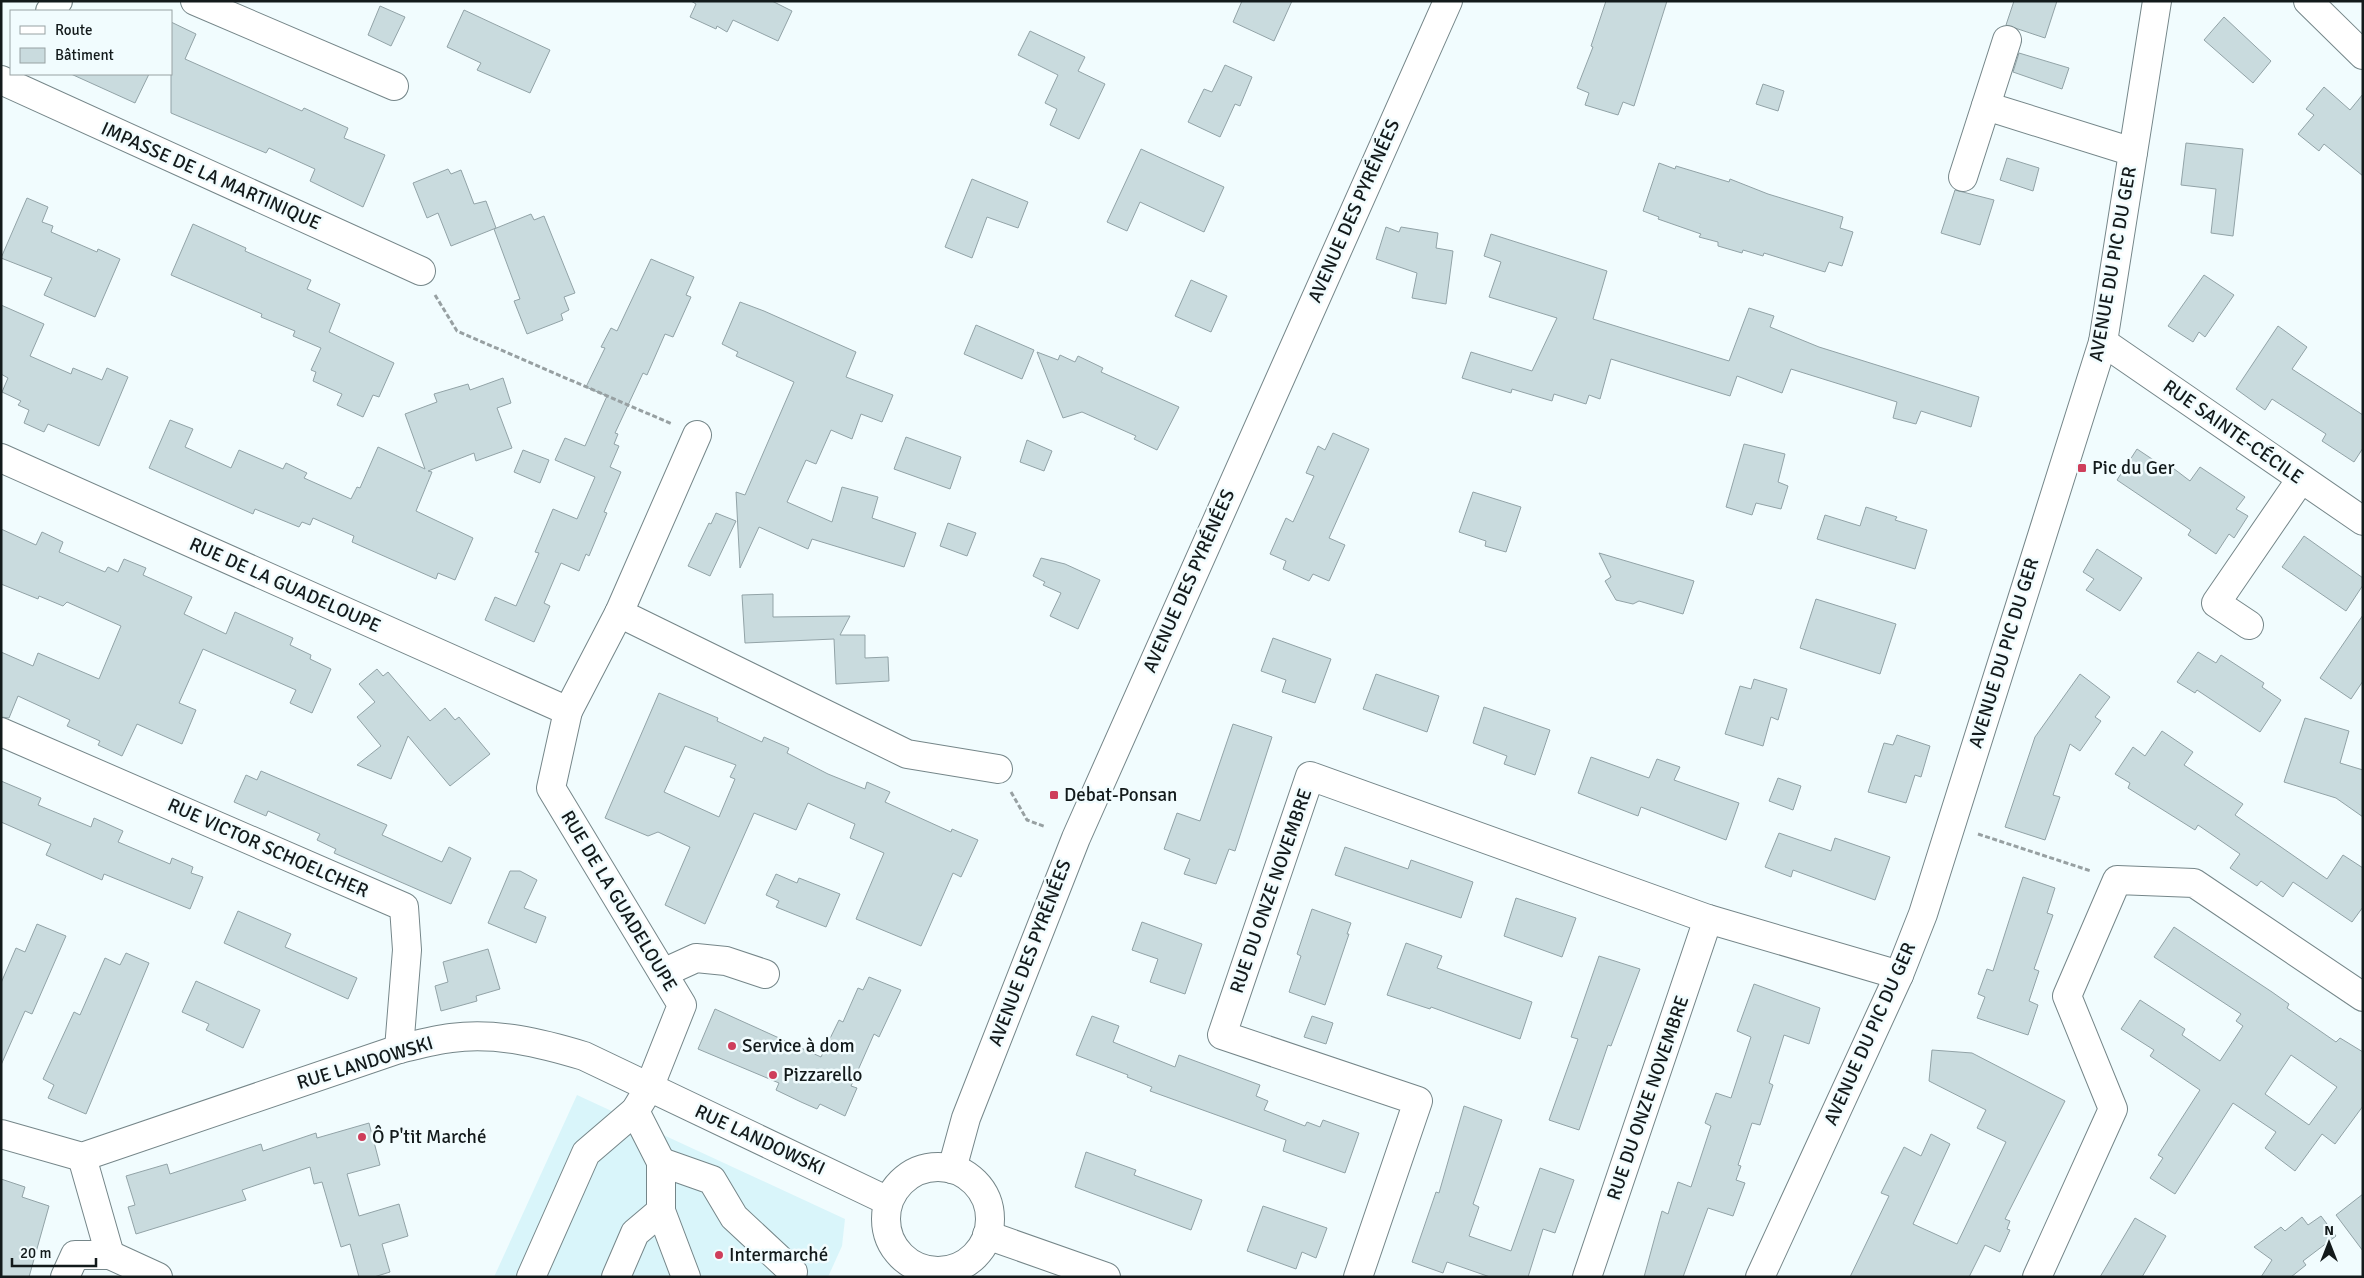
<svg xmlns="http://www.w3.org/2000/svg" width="2364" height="1278" viewBox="0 0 2364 1278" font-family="Signika,sans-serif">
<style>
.built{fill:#d9f5fa}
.building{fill:#c9dbde;stroke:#92a3a7;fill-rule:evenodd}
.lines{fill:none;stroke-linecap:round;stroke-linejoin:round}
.minor-casing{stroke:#758689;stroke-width:30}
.major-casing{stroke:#758689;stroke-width:30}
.path{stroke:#97a0a2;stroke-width:3;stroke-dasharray:5 2.5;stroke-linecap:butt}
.minor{stroke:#fff;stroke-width:28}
.major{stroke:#fff;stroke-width:28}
.poi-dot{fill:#ce3e5b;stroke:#f1fcfe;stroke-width:2}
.labels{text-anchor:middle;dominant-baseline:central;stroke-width:5;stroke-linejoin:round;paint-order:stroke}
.street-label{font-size:19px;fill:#131a1b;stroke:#f1fcfe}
.poi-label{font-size:19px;fill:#131a1b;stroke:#f1fcfe;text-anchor:start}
</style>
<rect width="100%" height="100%" fill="#f1fcfe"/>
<polygon class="built" points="577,1095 845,1219 842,1246 828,1277 494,1277"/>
<g class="building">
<polygon points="691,1 772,1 792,11 778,41 733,20 727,32 717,26 716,29 690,17 696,4"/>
<polygon points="1242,1 1292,1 1274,41 1233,22"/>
<polygon points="1606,1 1667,1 1634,106 1623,102 1618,115 1585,105 1589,93 1577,88 1593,47 1591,46"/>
<polygon points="2014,1 2057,1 2045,38 2006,25"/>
<polygon points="380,6 405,17 391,46 368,35"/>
<polygon points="464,10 550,50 530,93 477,70 481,63 447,47"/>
<polygon points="2224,17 2271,61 2253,83 2204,40"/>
<polygon points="171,22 196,34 185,59 302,111 304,108 348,128 344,138 385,155 363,207 310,181 315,169 269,148 266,153 171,113"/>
<polygon points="1030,31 1085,57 1078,71 1105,84 1079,139 1050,125 1057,109 1045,103 1058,75 1018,55"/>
<polygon points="2019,53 2069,68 2062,89 2013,72"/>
<polygon points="1225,65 1252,77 1240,106 1235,104 1220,137 1188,122 1204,89 1212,92"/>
<polygon points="71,74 149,74 135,103"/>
<polygon points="1763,84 1784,91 1778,111 1756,104"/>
<polygon points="2324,87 2350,110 2363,94 2363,176 2324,144 2319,151 2298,134 2314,115 2306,109"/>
<polygon points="2186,143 2243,149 2233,236 2211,233 2216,189 2181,185"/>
<polygon points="1141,149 1224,187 1204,232 1140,202 1127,231 1107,222"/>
<polygon points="2007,158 2039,168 2033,191 2000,180"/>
<polygon points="1659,163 1675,169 1676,166 1729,182 1730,179 1768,194 1843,217 1840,228 1853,232 1842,266 1829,262 1825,272 1764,253 1763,256 1743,250 1742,253 1718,246 1718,242 1699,237 1701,234 1658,219 1659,217 1643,211"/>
<polygon points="448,169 451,174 461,170 474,204 486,201 496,228 451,246 438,213 427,218 413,183"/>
<polygon points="972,179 1028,202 1018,228 987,217 972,258 945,247"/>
<polygon points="1955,190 1994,200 1980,245 1941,233"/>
<polygon points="27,198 48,207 42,222 53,226 51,232 97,252 98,249 120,259 95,317 44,295 52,278 1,258"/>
<polygon points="531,214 534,220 544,216 575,293 564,297 569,310 561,314 563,320 527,334 514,301 520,299 494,229"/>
<polygon points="193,224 246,248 245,251 311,280 307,289 340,304 329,332 394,363 379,397 373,395 363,417 337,405 342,394 313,381 316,372 311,370 321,348 293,336 295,331 261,317 262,314 171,275"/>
<polygon points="1386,227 1399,232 1401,227 1438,233 1436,248 1453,251 1446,304 1412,298 1417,273 1376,259"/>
<polygon points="1491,234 1607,271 1593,319 1729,361 1749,308 1774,316 1770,327 1819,347 1979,397 1971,427 1921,411 1916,424 1893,418 1897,402 1791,369 1782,393 1737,376 1730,396 1611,359 1600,399 1589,395 1586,404 1554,394 1552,401 1512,389 1511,393 1462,378 1471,352 1532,371 1557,318 1489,297 1501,262 1484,256"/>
<polygon points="651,259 694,277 686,295 691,297 673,337 665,334 647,375 643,373 615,433 618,434 614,444 619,446 610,467 621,472 604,512 607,513 589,556 586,554 579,571 561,563 544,603 550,606 534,642 485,620 495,597 516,606 539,553 535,552 553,509 577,519 595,477 555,460 565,438 585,446 607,396 586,387 605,348 601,347 611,328 617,331"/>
<polygon points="2204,275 2234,295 2205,337 2199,332 2193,342 2168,326"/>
<polygon points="1191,280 1227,296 1211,332 1175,316"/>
<polygon points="740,302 764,311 856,352 846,377 893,395 882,422 861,414 852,439 831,430 816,464 806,460 787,502 832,522 842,487 878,497 872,518 916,533 904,567 812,539 808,549 759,527 740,568 736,492 745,495 794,382 736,356 738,352 722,344"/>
<polygon points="1,305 44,324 30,356 71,374 73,368 102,380 107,368 128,377 99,446 48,424 44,432 24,423 29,410 18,405 21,401 2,392 8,378 1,374"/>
<polygon points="976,325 1034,350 1022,379 964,354"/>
<polygon points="2278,326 2307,347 2292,369 2363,415 2363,448 2354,462 2322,441 2326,434 2272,399 2265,410 2236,389"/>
<polygon points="1037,352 1058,360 1060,355 1075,362 1078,356 1103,368 1101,372 1179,407 1157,450 1134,439 1136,436 1082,412 1063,418"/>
<polygon points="503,378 511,403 497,408 512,448 476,461 474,453 428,471 432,472 416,511 473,538 455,580 438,573 436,579 352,542 354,536 313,518 310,525 302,522 299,527 255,509 253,514 149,468 170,420 193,429 185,447 231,468 239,450 283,469 286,463 307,473 304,478 351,499 357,487 360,488 378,447 425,469 405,414 437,402 434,394 468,384 470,390"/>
<polygon points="1333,433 1369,449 1329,538 1345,545 1329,581 1313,574 1309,581 1283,569 1286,561 1270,554 1286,518 1293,522 1314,476 1306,473 1318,446 1325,450"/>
<polygon points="906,437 961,457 950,489 894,469"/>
<polygon points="1027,440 1052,451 1044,471 1020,462"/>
<polygon points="1744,444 1785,454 1778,482 1788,486 1781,509 1756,503 1752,515 1726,507"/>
<polygon points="2137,449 2167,469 2169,465 2190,481 2200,467 2245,497 2236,509 2248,516 2234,538 2229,534 2216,554 2188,535 2191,530 2117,480"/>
<polygon points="523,450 549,460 540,483 514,472"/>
<polygon points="1473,492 1521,507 1506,552 1485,546 1486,541 1459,532"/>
<polygon points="1866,507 1897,517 1895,520 1927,530 1915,569 1817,539 1825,515 1860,526"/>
<polygon points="716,513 736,521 710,576 688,566 709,523 711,524"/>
<polygon points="948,523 976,533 967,556 940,546"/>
<polygon points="1,529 36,545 42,532 63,542 59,552 105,572 108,567 118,572 124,559 146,568 143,575 192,597 184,614 226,634 235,612 293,638 290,645 311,655 310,659 331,669 312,713 290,703 296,690 203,649 179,703 196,710 182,744 137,724 122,756 98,745 100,741 67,726 70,720 18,696 9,718 1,717 1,652 33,666 38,653 99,679 121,626 67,602 63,606 39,596 38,599 1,584"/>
<polygon points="2304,536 2363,578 2363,585 2346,611 2282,567"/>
<polygon points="2097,549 2142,578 2120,611 2086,590 2094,579 2083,572"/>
<polygon points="1599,553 1694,581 1683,614 1639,601 1633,604 1616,600 1605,581 1611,577"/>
<polygon points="1041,558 1065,564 1100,580 1078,629 1050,616 1061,593 1043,585 1045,582 1033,576"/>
<polygon points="773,594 773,617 850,616 840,635 865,635 865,658 888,657 889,681 836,684 834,639 745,643 742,595"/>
<polygon points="1816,599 1896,624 1880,674 1800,648"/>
<polygon points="2363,615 2363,681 2351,699 2320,678"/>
<polygon points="1273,638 1331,659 1315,703 1282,692 1286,680 1261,671"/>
<polygon points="2198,652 2216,663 2221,655 2264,683 2262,687 2281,700 2260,732 2197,690 2195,693 2177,682"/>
<polygon points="377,669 383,676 388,672 430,721 445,708 455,720 459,717 490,754 450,786 408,736 391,779 357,765 381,746 357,717 375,702 359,684"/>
<polygon points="1376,674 1439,696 1427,732 1363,709"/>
<polygon points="2080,674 2110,697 2095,717 2101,721 2080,751 2070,744 2053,795 2060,797 2045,840 2005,827 2035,737"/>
<polygon points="1754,679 1787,689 1778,720 1771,717 1763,746 1725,734 1740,686 1751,689"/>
<path d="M 659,693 L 718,718 L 717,721 L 762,742 L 764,737 L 789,748 L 787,753 L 828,774 L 865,789 L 867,782 L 890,792 L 885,802 L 951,832 L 952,829 L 978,840 L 961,877 L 953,873 L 921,946 L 856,919 L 884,853 L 850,838 L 855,824 L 808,803 L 796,830 L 754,813 L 705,924 L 665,905 L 690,847 L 658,832 L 648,836 L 605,818 ZM 685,746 L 736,765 L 730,777 L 735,779 L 719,817 L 664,792 Z"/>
<polygon points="1484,707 1550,730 1535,775 1504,764 1507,756 1473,743"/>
<polygon points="2305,718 2349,731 2340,763 2363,770 2363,817 2336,798 2284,782"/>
<polygon points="1233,724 1272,737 1235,851 1229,849 1216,884 1184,874 1190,859 1164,849 1177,813 1200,821"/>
<polygon points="2162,731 2193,752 2184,765 2243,804 2235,815 2327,879 2343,855 2363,868 2363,907 2352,922 2293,882 2283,897 2261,881 2257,886 2230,868 2240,854 2198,825 2195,830 2128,788 2130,783 2115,774 2133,747 2145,756"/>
<polygon points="1897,735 1930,746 1921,777 1915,775 1906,803 1868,792 1884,743 1893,745"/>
<polygon points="1591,757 1649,778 1657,759 1680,767 1674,780 1739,803 1726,840 1641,807 1638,816 1578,793"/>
<polygon points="261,771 387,825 382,835 442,862 449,847 471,858 451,904 334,853 336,849 317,840 320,834 268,811 266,816 234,802 246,775 257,780"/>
<polygon points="1778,778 1801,786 1793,810 1769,801"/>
<polygon points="1,781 41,798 38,805 91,827 94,818 123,831 118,842 170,864 172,858 193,867 191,873 203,877 190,909 104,874 102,880 46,855 51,844 1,822"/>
<polygon points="1779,833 1831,851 1835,838 1890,857 1875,900 1793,870 1791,877 1765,867"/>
<polygon points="1345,847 1408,869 1411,860 1473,882 1461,918 1335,875"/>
<polygon points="510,871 520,871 537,880 524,908 546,917 536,943 488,923"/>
<polygon points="776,874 797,883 799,878 840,894 826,927 776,907 779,901 766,895"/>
<polygon points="2023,877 2055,888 2047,913 2053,915 2034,969 2039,971 2029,1001 2038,1005 2028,1035 1977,1018 1985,997 1978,994 1987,969 1993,971"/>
<polygon points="1516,898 1576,918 1562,957 1504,936"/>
<polygon points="1312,909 1351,923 1347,934 1349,934 1325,1005 1289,992 1301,956 1297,954"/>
<polygon points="238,911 291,934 285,947 357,978 348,999 224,943"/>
<polygon points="1142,922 1202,944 1185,994 1150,982 1158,959 1132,950"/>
<polygon points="37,924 66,936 32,1014 25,1011 1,1065 1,983 16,948 25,952"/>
<path d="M 2174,927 L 2272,992 L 2289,1004 L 2287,1008 L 2336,1042 L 2340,1038 L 2363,1052 L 2363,1106 L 2335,1144 L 2322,1134 L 2295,1171 L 2265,1148 L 2276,1132 L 2233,1103 L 2175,1194 L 2150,1178 L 2163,1158 L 2158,1155 L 2200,1090 L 2150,1056 L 2154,1050 L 2121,1029 L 2140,1000 L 2185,1029 L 2182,1035 L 2220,1061 L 2243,1026 L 2236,1021 L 2241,1014 L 2154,957 ZM 2291,1055 L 2337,1087 L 2309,1125 L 2265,1094 Z"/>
<polygon points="1406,943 1442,956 1437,968 1532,1002 1520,1039 1431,1007 1430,1009 1387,995"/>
<polygon points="488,949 500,989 476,996 477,1001 441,1011 435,986 448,982 443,962"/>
<polygon points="126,953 149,963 86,1114 48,1098 54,1085 43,1079 74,1012 80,1015 105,958 120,965"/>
<polygon points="1599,956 1640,969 1611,1046 1608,1045 1579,1130 1549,1120 1578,1039 1571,1037"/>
<polygon points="869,977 901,990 879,1037 874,1034 851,1086 857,1088 845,1116 820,1104 817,1109 801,1102 776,1090 779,1083 698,1049 715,1009 821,1057 839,1020 843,1022 858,988 863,990"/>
<polygon points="196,981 260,1010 243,1048 206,1030 209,1024 182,1012"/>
<polygon points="1754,984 1820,1008 1809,1044 1784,1035 1769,1083 1773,1085 1760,1125 1752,1123 1738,1165 1741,1166 1736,1180 1745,1183 1733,1216 1708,1208 1683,1277 1644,1277 1662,1211 1668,1214 1678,1182 1691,1187 1711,1126 1705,1123 1716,1093 1731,1098 1751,1037 1737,1031"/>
<polygon points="1092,1016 1119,1026 1113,1042 1175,1067 1179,1055 1260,1085 1256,1096 1268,1101 1264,1110 1305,1126 1307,1122 1320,1127 1323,1120 1359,1133 1345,1173 1283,1151 1286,1140 1150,1091 1152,1087 1127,1077 1128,1075 1076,1055"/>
<polygon points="1312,1016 1333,1023 1326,1044 1304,1037"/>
<polygon points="1932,1050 1972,1053 2065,1101 2005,1219 2010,1221 2007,1229 2010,1230 2000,1252 1985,1245 1969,1277 1850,1277 1889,1196 1881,1193 1904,1147 1921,1156 1931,1134 1950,1144 1913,1224 1957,1244 2006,1142 1977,1128 1986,1110 1929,1081"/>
<polygon points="1464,1106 1502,1120 1473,1204 1479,1207 1469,1236 1511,1251 1540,1168 1574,1180 1555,1233 1543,1229 1528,1277 1490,1277 1447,1262 1443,1273 1412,1262 1436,1192 1439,1193"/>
<polygon points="369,1123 380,1165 347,1174 359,1216 399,1204 408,1236 382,1244 390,1272 374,1277 359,1277 350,1244 341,1247 322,1182 314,1184 310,1167 242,1190 246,1200 136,1234 128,1207 135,1205 126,1176 167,1164 170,1174 261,1144 263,1151 316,1133 317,1138"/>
<polygon points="1086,1152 1136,1170 1134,1175 1202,1200 1191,1230 1075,1187"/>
<polygon points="1,1179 25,1187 22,1197 49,1206 29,1277 1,1277"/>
<polygon points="2363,1194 2363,1251 2336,1215"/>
<polygon points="1263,1206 1327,1228 1316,1258 1302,1252 1296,1269 1247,1251"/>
<polygon points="2321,1216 2336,1236 2303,1261 2306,1265 2291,1277 2261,1277 2272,1260 2254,1247 2281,1227 2285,1231 2302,1217 2308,1225"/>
<polygon points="2135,1218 2166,1236 2142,1277 2100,1277"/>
</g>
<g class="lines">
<g class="minor-casing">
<g id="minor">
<polyline points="195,1 394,86"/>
<polyline points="2308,1 2363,55"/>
<polyline points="50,11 58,1"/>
<polyline points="1,80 421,271"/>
<polyline points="1986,106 2133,152"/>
<polyline points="1963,177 2007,40"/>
<polyline points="2103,342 2363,521"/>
<polyline points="1,458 568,711 551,788 682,1005 649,1088 635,1111 586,1153 531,1277"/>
<polyline points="619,613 907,754 998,769"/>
<polyline points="2249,625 2216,603 2301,479"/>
<polyline points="568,711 619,613 697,435"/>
<polyline points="1,732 404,907 407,950 399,1049"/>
<polyline points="663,973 696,958 726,961 765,974"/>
<polyline points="635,1111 661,1162 661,1211 686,1277"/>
<path d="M 1,1134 L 82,1157 L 399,1049 C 416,1045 434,1040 451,1038 C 497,1032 541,1043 584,1056 L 888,1201"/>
<polyline points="82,1157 110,1255"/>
<polyline points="661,1162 712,1180 734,1217 793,1272 790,1277"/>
<polyline points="987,1235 1106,1277"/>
<polyline points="65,1277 75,1255 110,1255 158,1277"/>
<polyline points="616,1277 635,1233 661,1211"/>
<polyline points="1358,1277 1418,1101 1222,1035 1310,776 1708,919 1899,975"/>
<polyline points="1587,1277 1708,919"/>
<polyline points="1760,1277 1899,975 1923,914 2103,342 2157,1"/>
<polyline points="2037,1277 2113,1109 2067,996 2117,880 2194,883 2363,997"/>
</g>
</g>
<g class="major-casing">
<g id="major">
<circle cx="938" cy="1219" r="52"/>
<polyline points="952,1169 966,1118 1076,838 1448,1"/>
</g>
</g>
<g class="path">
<polyline points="435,295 457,331 672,424"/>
<polyline points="1011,792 1027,820 1046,827"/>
<polyline points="1978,834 2091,871"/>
</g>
<use href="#minor" class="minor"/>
<use href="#major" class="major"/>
</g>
<g class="poi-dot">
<rect x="2077" y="463" width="10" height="10" rx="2.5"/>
<rect x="1049" y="790" width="10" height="10" rx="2.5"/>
<circle cx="732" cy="1046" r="5"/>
<circle cx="773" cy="1075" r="5"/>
<circle cx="362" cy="1137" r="5"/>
<circle cx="719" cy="1255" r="5"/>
</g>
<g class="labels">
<g class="street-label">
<text transform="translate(211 176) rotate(24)">IMPASSE DE LA MARTINIQUE</text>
<text transform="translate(1354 211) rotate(-66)">AVENUE DES PYRÉNÉES</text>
<text transform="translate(2113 264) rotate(-80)">AVENUE DU PIC DU GER</text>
<text transform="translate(2233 432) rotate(35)">RUE SAINTE-CÉCILE</text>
<text transform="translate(1189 581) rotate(-66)">AVENUE DES PYRÉNÉES</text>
<text transform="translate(285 585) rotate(24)">RUE DE LA GUADELOUPE</text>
<text transform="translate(2004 653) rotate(-73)">AVENUE DU PIC DU GER</text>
<text transform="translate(268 848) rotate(24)">RUE VICTOR SCHOELCHER</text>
<text transform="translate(1271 891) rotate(-71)">RUE DU ONZE NOVEMBRE</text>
<text transform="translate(619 901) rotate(59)">RUE DE LA GUADELOUPE</text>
<text transform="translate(1030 953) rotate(-69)">AVENUE DES PYRÉNÉES</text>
<text transform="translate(1870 1034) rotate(-66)">AVENUE DU PIC DU GER</text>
<text transform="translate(365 1063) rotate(-17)">RUE LANDOWSKI</text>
<text transform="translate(1648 1098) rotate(-71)">RUE DU ONZE NOVEMBRE</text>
<text transform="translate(760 1140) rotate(25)">RUE LANDOWSKI</text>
</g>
<g class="poi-label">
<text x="2092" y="468">Pic du Ger</text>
<text x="1064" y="795">Debat-Ponsan</text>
<text x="742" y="1046">Service à dom</text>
<text x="783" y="1075">Pizzarello</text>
<text x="372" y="1137">Ô P'tit Marché</text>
<text x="729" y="1255">Intermarché</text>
</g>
</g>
<rect width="2364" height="1278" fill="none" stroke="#131a1b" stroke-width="5"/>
<rect x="10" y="10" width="162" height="65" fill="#f1fcfe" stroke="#98a2a3"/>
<rect x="20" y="26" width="25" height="8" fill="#ffffff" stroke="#98a2a3"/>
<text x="55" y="35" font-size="15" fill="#131a1b">Route</text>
<rect x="20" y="48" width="25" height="15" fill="#c9dbde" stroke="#98a2a3"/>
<text x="55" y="60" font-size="15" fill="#131a1b">Bâtiment</text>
<g transform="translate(2329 1243)" stroke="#f1fcfe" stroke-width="4" paint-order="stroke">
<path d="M0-4L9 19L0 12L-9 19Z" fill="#131a1b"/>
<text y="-8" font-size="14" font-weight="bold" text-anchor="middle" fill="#131a1b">N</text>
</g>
<path d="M12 1258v8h84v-8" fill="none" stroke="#131a1b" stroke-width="2.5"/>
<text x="20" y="1258" font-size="15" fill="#131a1b" stroke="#f1fcfe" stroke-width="4" paint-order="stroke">20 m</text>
</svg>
